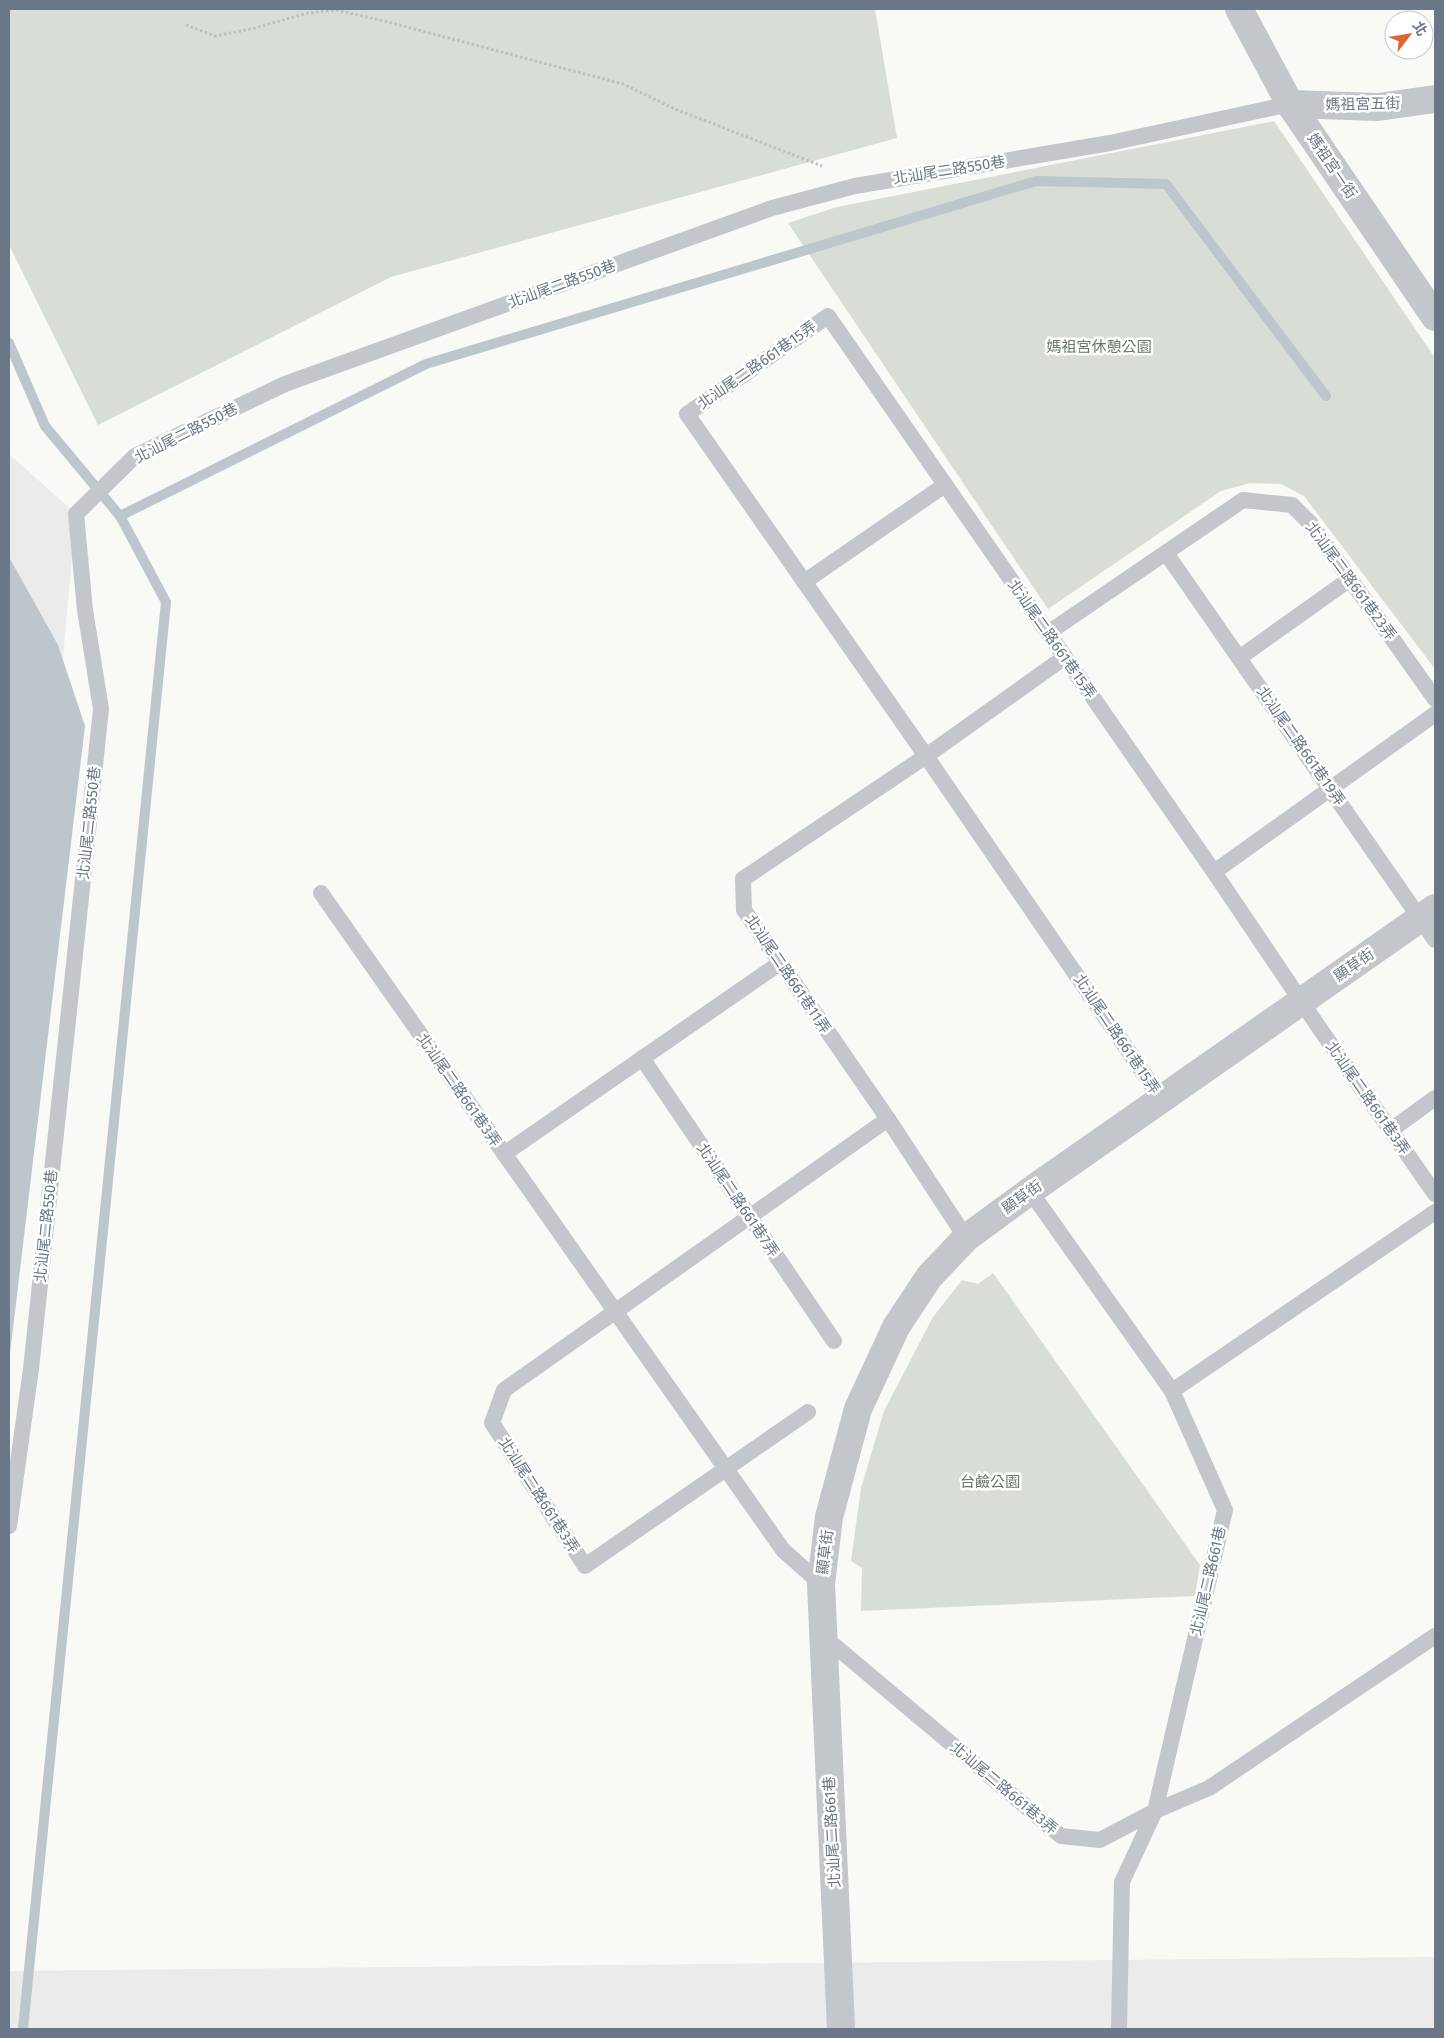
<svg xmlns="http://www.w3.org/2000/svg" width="1444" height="2038" viewBox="0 0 1444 2038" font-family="'Fira Sans','Noto Sans TC',sans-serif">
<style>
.built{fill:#eaebea}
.green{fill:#d8ded6}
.water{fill:#bdc6cc}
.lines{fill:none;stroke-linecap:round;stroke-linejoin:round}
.stream{stroke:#bdc6cc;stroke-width:10}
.path{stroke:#bdbfc2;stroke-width:3;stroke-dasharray:2.5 2.5;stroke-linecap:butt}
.service{stroke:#c3c6ca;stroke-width:16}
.minor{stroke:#c3c6ca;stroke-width:28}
.labels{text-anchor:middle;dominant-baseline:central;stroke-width:5;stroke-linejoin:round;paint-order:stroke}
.street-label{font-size:15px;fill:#697787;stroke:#fff}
.park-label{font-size:15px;fill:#667963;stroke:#fff}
</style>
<rect width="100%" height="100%" fill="#f9f9f6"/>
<g class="built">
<polygon points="9,454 76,514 9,1248"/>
<polygon points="1435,1957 1435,2029 9,2029 9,1971"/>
</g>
<g class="green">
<polygon points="9,9 875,9 897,138 391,277 98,425 9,245"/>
<polygon points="1274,121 1435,358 1435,669 1304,496 1281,484 1250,483 1221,491 1048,609 788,223 837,207"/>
<polygon points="993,1273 1200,1565 1195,1596 861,1611 862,1568 851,1561 861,1488 884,1411 933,1317 962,1280 978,1284"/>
</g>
<polygon class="water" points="9,557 58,645 85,726 9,1362"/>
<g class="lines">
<g class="stream">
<polyline points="9,343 45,426 120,516 166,602 23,2029"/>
<polyline points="120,516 426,364 1036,181 1166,184 1326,396"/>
</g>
<polyline class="path" points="186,25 215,36 251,29 308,13 336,10 384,21 623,84 675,109 822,166"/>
<g class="service">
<polyline points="1166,553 1435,940"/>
<polyline points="804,582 945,485"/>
<polyline points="1048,633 1243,500 1292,505 1311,524 1435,699"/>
<polyline points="1239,658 1350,579"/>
<polyline points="1214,872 1435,714"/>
<polyline points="321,893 783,1550 821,1584"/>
<polyline points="642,1058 834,1341"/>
<polyline points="1162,1100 926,756 687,414 828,316 1214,872 1318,1026 1435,1194"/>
<polyline points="1391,1130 1435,1098"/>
<polyline points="504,1154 780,963"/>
<polyline points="1030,1191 1172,1391"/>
<polyline points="966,1238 888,1119 744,910 743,879 926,756 1065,657"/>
<polyline points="808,1412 585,1566 492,1423 504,1390 888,1119"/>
<polyline points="9,1526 31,1369 101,709 85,610 76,514 135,456 285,384 772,208 855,186 1110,143 1290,104"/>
<polyline points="823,1636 1061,1836 1100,1840 1155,1811 1209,1788 1435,1636"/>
<polyline points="1119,2029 1122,1882 1155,1811 1225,1510 1172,1391 1435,1212"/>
</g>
<g class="minor">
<polyline points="1239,9 1290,104 1435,317"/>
<polyline points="1290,104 1378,107 1435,99"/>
<polyline points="841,2029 821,1584 829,1517 858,1409 896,1327 929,1277 966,1238 1030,1191 1435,908"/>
</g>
</g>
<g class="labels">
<g class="street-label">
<text transform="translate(1363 104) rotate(-1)">媽祖宮五街</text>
<text transform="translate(1332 166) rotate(56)">媽祖宮一街</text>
<text transform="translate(949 170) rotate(-9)">北汕尾二路550巷</text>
<text transform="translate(562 284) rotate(-20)">北汕尾二路550巷</text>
<text transform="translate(757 365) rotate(-35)">北汕尾二路661巷15弄</text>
<text transform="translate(186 433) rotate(-27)">北汕尾二路550巷</text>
<text transform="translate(1351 581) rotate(54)">北汕尾二路661巷23弄</text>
<text transform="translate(1052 639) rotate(55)">北汕尾二路661巷15弄</text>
<text transform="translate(1301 746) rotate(55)">北汕尾二路661巷19弄</text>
<text transform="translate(89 823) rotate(-84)">北汕尾二路550巷</text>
<text transform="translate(1354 965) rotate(-35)">顯草街</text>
<text transform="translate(788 974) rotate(56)">北汕尾二路661巷11弄</text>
<text transform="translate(1117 1034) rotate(56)">北汕尾二路661巷15弄</text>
<text transform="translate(459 1090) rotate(55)">北汕尾二路661巷3弄</text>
<text transform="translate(1368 1098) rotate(55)">北汕尾二路661巷3弄</text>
<text transform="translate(1022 1197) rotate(-36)">顯草街</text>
<text transform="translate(738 1200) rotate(56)">北汕尾二路661巷7弄</text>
<text transform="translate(46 1226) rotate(-84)">北汕尾二路550巷</text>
<text transform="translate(539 1495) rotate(57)">北汕尾二路661巷3弄</text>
<text transform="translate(825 1552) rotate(-83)">顯草街</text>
<text transform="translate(1208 1581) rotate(-77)">北汕尾二路661巷</text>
<text transform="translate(1004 1788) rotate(40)">北汕尾二路661巷3弄</text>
<text transform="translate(832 1832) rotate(-93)">北汕尾二路661巷</text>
</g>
<g class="park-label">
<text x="1099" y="347">媽祖宮休憩公園</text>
<text x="990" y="1482">台鹼公園</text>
</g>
</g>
<rect width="1444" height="2038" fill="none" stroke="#697787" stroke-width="20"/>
<g transform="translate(1409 35) rotate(59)"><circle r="24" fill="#ffffff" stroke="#c3c9cf"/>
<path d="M0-4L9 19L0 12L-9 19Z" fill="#df6430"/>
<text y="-8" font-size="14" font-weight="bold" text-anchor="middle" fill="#697787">北</text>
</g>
</svg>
